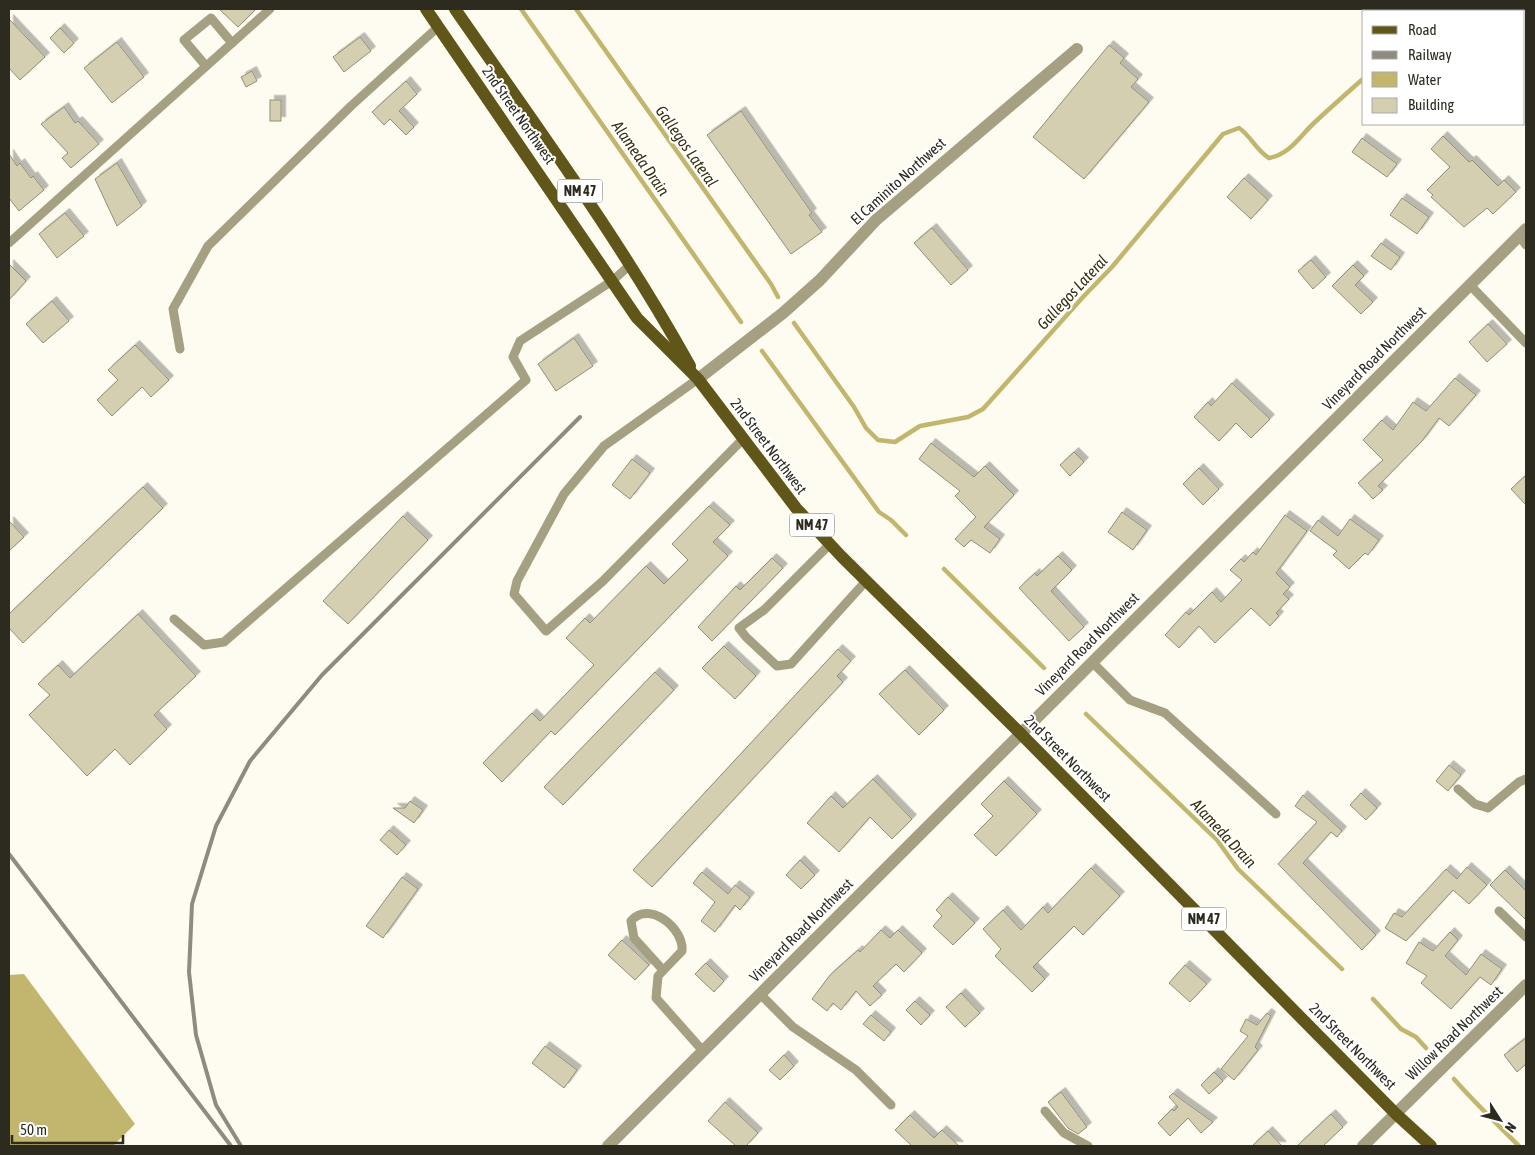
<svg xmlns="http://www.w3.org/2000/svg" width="1535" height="1155" viewBox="0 0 1535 1155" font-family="'Asap Condensed',sans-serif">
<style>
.water{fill:#c2b56d}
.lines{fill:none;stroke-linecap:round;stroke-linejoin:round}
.stream{stroke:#c2b56d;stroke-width:4.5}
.building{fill:#d5cfb2;stroke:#938e73;filter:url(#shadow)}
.lane{stroke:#a6a083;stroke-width:9}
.street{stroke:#a6a083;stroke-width:12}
.primary{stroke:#615619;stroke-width:12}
.rail{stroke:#8e8c81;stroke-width:4}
.labels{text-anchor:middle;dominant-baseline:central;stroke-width:4;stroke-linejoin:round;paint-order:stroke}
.shield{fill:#fff;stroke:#6c6b63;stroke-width:1}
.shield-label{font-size:14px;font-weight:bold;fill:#2d2b20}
.street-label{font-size:15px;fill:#2d2b20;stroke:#fff}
.water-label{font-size:16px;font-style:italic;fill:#352f0e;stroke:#fff}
</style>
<defs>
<filter id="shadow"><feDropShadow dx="4.5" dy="-4.5" stdDeviation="0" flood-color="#0004"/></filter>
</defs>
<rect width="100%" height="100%" fill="#fefcf0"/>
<polygon class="water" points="24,974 135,1124 113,1146 9,1146 9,975"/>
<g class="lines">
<g class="stream">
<polyline points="521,9 741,322"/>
<polyline points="576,9 771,284 778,297"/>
<polyline points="1442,11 1444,9"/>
<path d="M 794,323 L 854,407 L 866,428 L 878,440 L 895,442 L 920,426 L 968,417 L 983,409 L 1083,297 L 1112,267 L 1223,134 L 1239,128 C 1251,136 1256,150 1269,158 C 1289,155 1300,136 1314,123 C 1330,108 1347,93 1364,78"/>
<polyline points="762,351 879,512 891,520 906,535"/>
<polyline points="944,569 1044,668"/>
<polyline points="1086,714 1217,840 1238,869 1342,969"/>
<polyline points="1373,999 1401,1029 1416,1037 1426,1048"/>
<path d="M 1454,1079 C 1475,1103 1497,1124 1519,1146"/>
</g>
</g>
<g class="building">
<polygon points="219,9 256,9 238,27"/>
<polygon points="9,19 45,57 20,80 9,68"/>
<polygon points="60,28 74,43 64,53 50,38"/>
<polygon points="360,37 371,51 344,72 333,57"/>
<polygon points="117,42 144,77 112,103 84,68"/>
<polygon points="1109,45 1124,58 1120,63 1138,79 1131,87 1149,102 1084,179 1033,137"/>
<polygon points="252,71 257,81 246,87 241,77"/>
<polygon points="406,81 417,94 399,111 414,127 406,135 390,119 384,125 372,112"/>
<rect x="270" y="100" width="11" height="21"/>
<polygon points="64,107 75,123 78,121 99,144 71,168 62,158 68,153 41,124"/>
<polygon points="741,111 812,213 809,215 822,232 791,254 707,135"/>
<polygon points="1443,136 1469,162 1472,160 1498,186 1504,180 1516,192 1493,214 1487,208 1464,227 1431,197 1433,195 1427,190 1450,167 1431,149"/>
<polygon points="1362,138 1397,164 1387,177 1352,152"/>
<polygon points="9,154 17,166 20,163 31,178 33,176 44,190 19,211 9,198"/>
<polygon points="117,163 142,206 117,226 95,179"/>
<polygon points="1244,178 1268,200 1251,219 1227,197"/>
<polygon points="1402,198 1429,217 1417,234 1390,215"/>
<polygon points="65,213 84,236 57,258 39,234"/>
<polygon points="932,228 968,270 951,285 914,243"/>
<polygon points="1381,243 1400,257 1391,270 1371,256"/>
<polygon points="1311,260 1326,277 1313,289 1298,271"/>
<polygon points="9,264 26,281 9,300"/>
<polygon points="1353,265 1364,276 1355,285 1373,302 1361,314 1332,286"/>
<polygon points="52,301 69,321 43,343 26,324"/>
<polygon points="1488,324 1507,344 1487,362 1469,342"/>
<polygon points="574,338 593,366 556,391 538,364"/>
<polygon points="135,345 169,380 151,397 142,387 112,416 97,400 118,380 108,370"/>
<polygon points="1455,378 1476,395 1449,426 1439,418 1422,441 1378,486 1383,490 1373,499 1358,483 1383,460 1363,440 1382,420 1393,430 1413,402 1426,411"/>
<polygon points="1232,383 1270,419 1251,438 1236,423 1219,441 1194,417 1208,402 1211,406"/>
<polygon points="931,443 974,477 985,466 1014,495 984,527 1000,539 990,553 971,540 964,547 955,539 976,517 955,496 960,491 919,459"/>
<polygon points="1074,452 1084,462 1070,476 1060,465"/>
<polygon points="632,459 650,473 630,499 612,485"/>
<polygon points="1199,468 1219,489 1203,505 1183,484"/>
<polygon points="1526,475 1526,505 1511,489"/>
<polygon points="143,487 163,508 23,643 9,628 9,614"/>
<polygon points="709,506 730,525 713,542 728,556 555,735 551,731 502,782 483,763 532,713 540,721 594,665 566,638 585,618 590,623 646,566 664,584 688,560 672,544"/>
<polygon points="1122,512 1147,530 1133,550 1108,532"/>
<polygon points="1285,515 1307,531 1276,573 1290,587 1283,594 1289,599 1276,613 1279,616 1270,626 1251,608 1215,643 1199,626 1179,648 1165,635 1186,612 1189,615 1212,592 1221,602 1242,580 1230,570 1241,559 1244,562 1253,552 1256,555"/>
<polygon points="403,516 428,540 348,624 323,601"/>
<polygon points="1350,519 1379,540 1368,555 1365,553 1349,569 1333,555 1337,551 1310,531 1318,520 1338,536"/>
<polygon points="9,521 24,537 9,551"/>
<polygon points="1058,556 1072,570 1051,591 1084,627 1069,641 1019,588 1035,573 1037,576"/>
<polygon points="772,558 783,568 712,641 698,627 736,586 740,590"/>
<polygon points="138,614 196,676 154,715 167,729 130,765 115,749 87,776 29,715 50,695 38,684 58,665 70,678"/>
<polygon points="724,646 756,676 735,699 702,668"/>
<polygon points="838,649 851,661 837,676 843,682 652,887 633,870"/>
<polygon points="905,670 944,710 919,735 879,694"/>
<polygon points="655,672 674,690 563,805 544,787"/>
<polygon points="1449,765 1461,775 1448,791 1436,781"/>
<polygon points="873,779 912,819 892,839 870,817 839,852 807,823 831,796 843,808"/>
<polygon points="1004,781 1037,814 996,856 974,835 993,816 981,804"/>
<polygon points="1361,793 1377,808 1366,820 1350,805"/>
<polygon points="1303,795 1342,831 1337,837 1331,832 1303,863 1376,935 1362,950 1278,864 1317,822 1295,806"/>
<polygon points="410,801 423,810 414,823 393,808 405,808"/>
<polygon points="389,830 406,845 397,855 380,840"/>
<polygon points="800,860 815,875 801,889 786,875"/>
<polygon points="1467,867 1487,885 1469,904 1453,890 1406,941 1385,928 1394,913 1402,917 1446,869 1457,879"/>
<polygon points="1091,868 1120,896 1083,935 1074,926 1033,967 1045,979 1032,992 995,956 1001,949 983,929 1003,910 1021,930 1043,907 1048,913"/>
<polygon points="1505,870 1526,891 1526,920 1490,885"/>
<polygon points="702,872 728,894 735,885 750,897 740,910 735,905 715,932 701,921 715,902 693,883"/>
<polygon points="402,877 418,889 383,938 366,926"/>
<polygon points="948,897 975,923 953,945 933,926 942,916 936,910"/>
<polygon points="881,930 890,938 898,930 922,953 904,972 896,964 873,986 882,995 870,1006 856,991 841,1010 833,1003 827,1011 812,999 830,975 858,950 860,952"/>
<polygon points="1450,932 1458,940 1445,956 1466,975 1481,954 1502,969 1491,985 1480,977 1451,1009 1421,983 1427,976 1406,963 1419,942 1433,951"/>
<polygon points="622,940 649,965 635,980 608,955"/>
<polygon points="706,963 724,981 714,992 695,974"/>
<polygon points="1185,965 1207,984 1190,1002 1169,983"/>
<polygon points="961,993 980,1013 965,1027 946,1007"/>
<polygon points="915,1001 930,1015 921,1025 906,1010"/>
<polygon points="1267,1013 1271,1016 1255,1047 1258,1050 1234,1080 1221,1069 1248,1036 1240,1031 1246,1019 1257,1025"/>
<polygon points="871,1015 891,1032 884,1041 863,1024"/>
<polygon points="1526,1038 1526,1064 1517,1072 1504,1055"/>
<polygon points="545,1046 577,1070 564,1088 532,1063"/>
<polygon points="784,1055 794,1066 780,1080 769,1070"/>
<polygon points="1214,1072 1223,1081 1209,1094 1201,1085"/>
<polygon points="1061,1092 1087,1127 1078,1134 1068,1128 1048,1102"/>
<polygon points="1173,1093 1182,1100 1213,1122 1201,1133 1188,1118 1170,1136 1158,1123 1172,1109 1174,1111 1178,1107 1169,1097"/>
<polygon points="725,1102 758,1133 746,1146 736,1146 708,1121"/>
<polygon points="1331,1114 1343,1127 1323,1146 1297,1146"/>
<polygon points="910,1115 934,1138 942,1130 959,1146 912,1146 895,1130"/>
<polygon points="1268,1131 1282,1146 1252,1146"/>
</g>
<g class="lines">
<g class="lane">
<polyline points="206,66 184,40 211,18 232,43"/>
<polyline points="1519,236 1526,245"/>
<polyline points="9,243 270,9"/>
<polyline points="1470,285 1526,343"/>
<polyline points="180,349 173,309 208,246 351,106 438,27"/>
<polyline points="698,379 604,446 564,494 517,581 514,594 546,631 603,581 743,439"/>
<polyline points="830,544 764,610 739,628 746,637 777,666 791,664 866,581"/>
<polyline points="174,619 204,645 224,642 526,380 513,357 520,341 612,281 630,265"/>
<polyline points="1092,662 1130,700 1165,713 1276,814"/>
<polyline points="1458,789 1475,804 1488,808 1519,782 1526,779"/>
<polyline points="1499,911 1526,937"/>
<path d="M 663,970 L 634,938 L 631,921 C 649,900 684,928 682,951 L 658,976 L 656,998 L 703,1051"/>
<polyline points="760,994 793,1027 856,1070 891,1105"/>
<polyline points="1045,1111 1064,1133 1088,1146"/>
</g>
<g class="street">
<polyline points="698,379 783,313 820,280 876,220 1077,49"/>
<polyline points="608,1146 1526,229"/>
<polyline points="1363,1146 1526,985"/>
</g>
<g class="primary">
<polyline points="426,9 637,318 698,379 796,508 842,557 1020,733 1396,1114 1431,1146"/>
<path d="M 455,9 C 536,126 621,241 690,366"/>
</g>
<g class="rail">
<polyline points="9,854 231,1146"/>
<polyline points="241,1146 216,1105 196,1035 189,972 192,904 216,826 250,761 322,675 580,417"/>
</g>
</g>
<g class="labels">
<g class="shield">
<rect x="557.5" y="179.5" width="45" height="23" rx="4"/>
<rect x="789.5" y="513.5" width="45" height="23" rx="4"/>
<rect x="1181.5" y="907.5" width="45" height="23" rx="4"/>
</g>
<g class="shield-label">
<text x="580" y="191">NM 47</text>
<text x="812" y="525">NM 47</text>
<text x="1204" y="919">NM 47</text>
</g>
<g class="street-label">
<text transform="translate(519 115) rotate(55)">2nd Street Northwest</text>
<text transform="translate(898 181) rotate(-42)">El Caminito Northwest</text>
<text transform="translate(1374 358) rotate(-45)">Vineyard Road Northwest</text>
<text transform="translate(769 446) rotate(53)">2nd Street Northwest</text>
<text transform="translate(1087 644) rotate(-45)">Vineyard Road Northwest</text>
<text transform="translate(1068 758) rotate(45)">2nd Street Northwest</text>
<text transform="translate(801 930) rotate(-45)">Vineyard Road Northwest</text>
<text transform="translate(1454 1033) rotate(-44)">Willow Road Northwest</text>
<text transform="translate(1353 1046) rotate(45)">2nd Street Northwest</text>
</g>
<g class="water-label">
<text transform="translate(687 146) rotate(55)">Gallegos Lateral</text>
<text transform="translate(641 158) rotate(55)">Alameda Drain</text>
<text transform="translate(1072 292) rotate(-47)">Gallegos Lateral</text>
<text transform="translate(1224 833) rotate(47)">Alameda Drain</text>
</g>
</g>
<rect width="1535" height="1155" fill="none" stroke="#2d2b20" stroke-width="20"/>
<rect x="1362" y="10" width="162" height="115" fill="#ffffff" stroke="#abaaa6"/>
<rect x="1372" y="26" width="25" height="8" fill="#615619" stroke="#abaaa6"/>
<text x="1408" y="35" font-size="15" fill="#2d2b20">Road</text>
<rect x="1372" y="51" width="25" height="8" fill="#8e8c81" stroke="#abaaa6"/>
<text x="1408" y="60" font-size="15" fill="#2d2b20">Railway</text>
<rect x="1372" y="72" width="25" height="15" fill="#c2b56d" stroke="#abaaa6"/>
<text x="1408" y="85" font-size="15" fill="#2d2b20">Water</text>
<rect x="1372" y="98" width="25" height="15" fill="#d5cfb2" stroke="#abaaa6"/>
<text x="1408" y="110" font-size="15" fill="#2d2b20">Building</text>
<g transform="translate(1500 1120) rotate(126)" stroke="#ffffff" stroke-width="4" paint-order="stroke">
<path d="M0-4L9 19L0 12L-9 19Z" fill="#2d2b20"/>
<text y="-8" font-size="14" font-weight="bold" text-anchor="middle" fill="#2d2b20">N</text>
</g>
<path d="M12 1135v8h111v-8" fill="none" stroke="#2d2b20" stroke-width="2.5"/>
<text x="20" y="1135" font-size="15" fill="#2d2b20" stroke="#ffffff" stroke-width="4" paint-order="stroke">50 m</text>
</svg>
